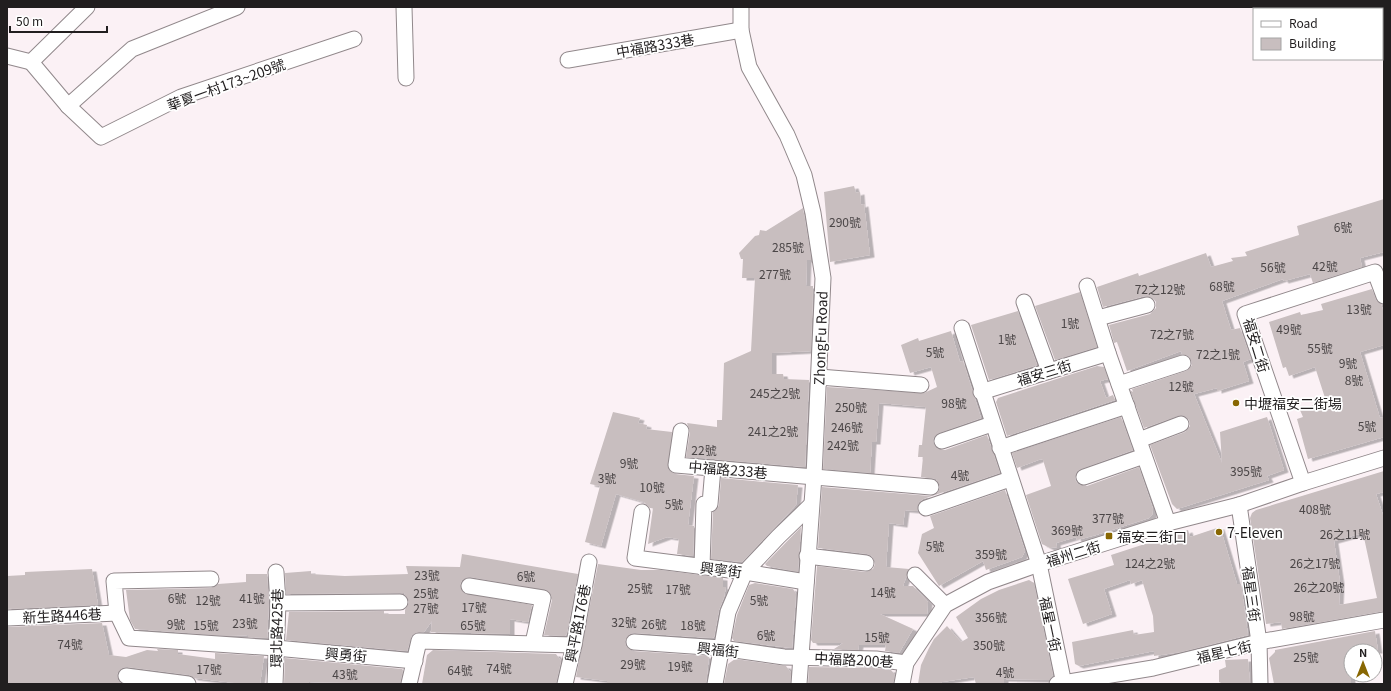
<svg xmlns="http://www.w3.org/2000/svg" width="1391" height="691" viewBox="0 0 1391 691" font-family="Georgia,'Noto Sans TC',serif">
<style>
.building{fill:#c8bebf;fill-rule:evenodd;filter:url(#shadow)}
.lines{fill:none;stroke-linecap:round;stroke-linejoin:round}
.minor-casing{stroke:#91888b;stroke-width:17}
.minor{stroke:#fff;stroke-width:15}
.poi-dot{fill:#886702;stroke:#fff;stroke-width:1.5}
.labels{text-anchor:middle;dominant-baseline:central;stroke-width:3.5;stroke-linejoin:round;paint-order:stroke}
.number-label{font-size:12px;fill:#4b4647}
.street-label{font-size:14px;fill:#211e1f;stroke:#fff}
.poi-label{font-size:14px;fill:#211e1f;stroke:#fff;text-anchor:start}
</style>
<defs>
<filter id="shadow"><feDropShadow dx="4.5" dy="2.5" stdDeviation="0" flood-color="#0004"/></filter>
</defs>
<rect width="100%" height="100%" fill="#fbf1f5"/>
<g class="building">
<polygon points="854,186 856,193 860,192 861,205 864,204 870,255 830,262 824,192"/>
<polygon points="1384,199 1384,252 1360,258 1362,267 1313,283 1310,274 1284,281 1283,279 1222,301 1231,330 1240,328 1251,359 1243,362 1249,381 1217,391 1217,388 1194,394 1222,463 1220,432 1267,417 1284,470 1267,476 1269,480 1177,509 1172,504 1150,445 1185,432 1190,426 1189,420 1186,417 1178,416 1144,428 1130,390 1133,392 1132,389 1186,371 1192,365 1191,360 1189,356 1182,354 1181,351 1127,371 1117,342 1114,343 1109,325 1150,314 1156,308 1156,302 1153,298 1145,296 1103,307 1097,287 1138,273 1139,276 1206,253 1211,267 1233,261 1231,258 1247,256 1245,252 1299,235 1297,226"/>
<polygon points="803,208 811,257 811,260 807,260 806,286 813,286 811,351 772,353 772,374 783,374 784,379 809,380 805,467 686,457 690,432 687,423 717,427 717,420 722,420 724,363 751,351 755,278 742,278 743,259 741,259 739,253 755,236 759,235 760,230 766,231"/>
<polygon points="1372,289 1376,300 1381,304 1384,313 1384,345 1360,352 1380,418 1384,417 1384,437 1308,459 1297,419 1303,417 1300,410 1326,401 1315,367 1289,376 1286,367 1283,368 1269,322 1300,312 1301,315 1323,310 1321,304"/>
<polygon points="1080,292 1097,347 1055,360 1035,306"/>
<polygon points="1018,311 1037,365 989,380 971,325"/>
<polygon points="951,331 960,362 963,361 981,418 939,433 933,439 934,444 936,448 945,450 987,435 1000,473 923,499 919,502 917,511 905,510 903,525 889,523 886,567 909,569 903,586 913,586 928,602 927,614 880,614 913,629 899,653 885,651 886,645 859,645 858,650 834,649 843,643 813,643 811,640 817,566 865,572 873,569 875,564 872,556 867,554 818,548 822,487 930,496 938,492 940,487 936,479 921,477 923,457 918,457 919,445 922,445 926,407 879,403 876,442 872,442 870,473 823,469 827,387 924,393 937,387 931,367 910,373 901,345 918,338 919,341"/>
<polygon points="1097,366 1104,367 1108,379 1100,381 1106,398 1113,395 1115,400 1007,436 996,402 998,398"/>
<polygon points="613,412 640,418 638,423 647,425 646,429 672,432 668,469 675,474 694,476 688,525 694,526 693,556 677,554 679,539 667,537 648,544 653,508 650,508 644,502 616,494 601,546 585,542 600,486 590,484"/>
<polygon points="1121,417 1133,450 1081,469 1077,471 1075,480 1078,484 1087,486 1139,467 1153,509 1152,515 1149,518 1096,535 1077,540 1076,537 1056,543 1057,547 1050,548 1042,544 1026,495 1051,486 1043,460 1041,459 1017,468 1012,453"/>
<path d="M 1384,471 L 1384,492 L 1376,494 L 1384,518 L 1384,611 L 1282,629 L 1281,622 L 1266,624 L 1250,518 L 1252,513 L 1256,510 ZM 1363,533 L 1377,598 L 1339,605 L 1340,582 L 1334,541 Z"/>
<polygon points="721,478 798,485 796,505 742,562 711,559 713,512 717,509 719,505"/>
<polygon points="1005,490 1025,551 1022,557 986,570 983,561 939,586 918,553 922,534 934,528 930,516"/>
<polygon points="801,527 798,572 767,566 765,564"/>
<polygon points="1220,527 1237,584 1241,584 1248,635 1181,652 1154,656 1154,651 1079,666 1075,664 1072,642 1133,630 1134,635 1154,632 1153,616 1142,580 1131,584 1130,580 1104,589 1112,614 1083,624 1068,579 1114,565 1111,555 1188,530 1190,537"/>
<polygon points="462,554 578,574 567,633 565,636 544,635 552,600 548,591 470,577 462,580 460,584 464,593 532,605 528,622 510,619 510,634 431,632 432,621 424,632 412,635 407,651 286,640 289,612 384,611 384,614 405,614 405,610 409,602 404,593 286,594 285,573 311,571 311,574 345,576 408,574 406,566 460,567"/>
<polygon points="598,564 641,570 661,570 723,578 723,587 726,587 724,597 719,610 714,637 712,638 635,633 630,634 625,641 626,646 633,651 709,656 706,684 607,684 607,681 576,677"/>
<polygon points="92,569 98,605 7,609 7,576 25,575 25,572"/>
<polygon points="246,574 267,574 269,603 267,638 248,637 248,635 226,636 135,629 130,620 126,590 211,588 218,584 246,582"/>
<polygon points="1029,580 1034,583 1053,675 1049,680 1004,679 1004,684 976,684 974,677 942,682 941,684 918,684 921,665 929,648 934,639 947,626 961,642 968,638 956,617 981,599 999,590"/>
<polygon points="755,583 793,589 796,594 792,648 734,641 732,638 737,615 749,585"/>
<polygon points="102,623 109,655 126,657 147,650 158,651 157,649 178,650 178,654 215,659 215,653 264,656 260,684 243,684 194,678 189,675 127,667 122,668 117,674 118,680 122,684 7,684 7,627"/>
<polygon points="1375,631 1378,651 1351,651 1351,684 1274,684 1269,658 1275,652 1275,650"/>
<polygon points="433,650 556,654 561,661 556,684 422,684 427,655"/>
<polygon points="285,658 402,669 403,670 400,684 309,682 309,684 284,684"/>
<polygon points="735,659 786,666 791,673 790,684 724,684 728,664"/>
<polygon points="1248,659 1250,684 1223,684 1219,682 1219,670 1226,667 1225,660"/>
<polygon points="809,667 875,668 891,670 895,675 893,684 808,684"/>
</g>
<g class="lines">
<g class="minor-casing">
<g id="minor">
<polyline points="404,7 406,78"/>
<polyline points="741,7 741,30 749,67 787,135 804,175 813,213 823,278 814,476 799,684"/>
<polyline points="7,56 31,62 87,7"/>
<polyline points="568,60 741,30"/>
<polyline points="31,62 68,106 101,137 181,97 354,39"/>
<polyline points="68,106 132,49 237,7"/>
<polyline points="1087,286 1108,353 1168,523"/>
<polyline points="1024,302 1049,371"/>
<polyline points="1098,318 1147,305"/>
<polyline points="962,328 1039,564 1064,684"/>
<polyline points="819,377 921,385"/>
<polyline points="1119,384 1183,363"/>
<polyline points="981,392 1108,353"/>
<polyline points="681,431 676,465 931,487"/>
<polyline points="1139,440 1181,424"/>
<polyline points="942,441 992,424"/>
<polyline points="1000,448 1127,406"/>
<polyline points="1084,477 1144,456"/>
<polyline points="1303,483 1245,314 1375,272 1384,296"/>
<polyline points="1239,505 1259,642 1260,684"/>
<polyline points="926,508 1010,479"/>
<polyline points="642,512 635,558 745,572 806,582"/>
<polyline points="807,556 866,563"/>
<polyline points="702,567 704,504 710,504 713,468"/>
<polyline points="915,575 945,605"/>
<polyline points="211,579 114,581 117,613 129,638 276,648 415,661"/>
<polyline points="469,586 543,598 533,643"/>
<polyline points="278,603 400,602"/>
<polyline points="7,618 117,613"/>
<polyline points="634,642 721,648 784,657 876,659 906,663"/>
<polyline points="126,676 188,684"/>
<polyline points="275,684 278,603 276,572"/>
<polyline points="409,684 419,641 574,645"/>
<polyline points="565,684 574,645 589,562"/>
<polyline points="715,684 728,612 745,572 778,537 811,505"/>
<polyline points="902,684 906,663 945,605 988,582 1039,564 1168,523 1239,505 1303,483 1384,458"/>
<polyline points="1057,684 1153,668 1259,642 1384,620"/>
</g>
</g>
<use href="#minor" class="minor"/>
</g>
<g class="poi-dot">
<circle cx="1236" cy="403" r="4"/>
<circle cx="1219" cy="532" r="4"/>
<rect x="1105" y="532" width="8" height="8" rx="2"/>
</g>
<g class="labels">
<g class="number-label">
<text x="845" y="221">290號</text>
<text x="1343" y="226">6號</text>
<text x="788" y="246">285號</text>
<text x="1325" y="265">42號</text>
<text x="1273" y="266">56號</text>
<text x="775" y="273">277號</text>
<text x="1222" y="285">68號</text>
<text x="1160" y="288">72之12號</text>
<text x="1359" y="308">13號</text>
<text x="1070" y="322">1號</text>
<text x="1289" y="328">49號</text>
<text x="1172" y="333">72之7號</text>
<text x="1007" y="338">1號</text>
<text x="1320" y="347">55號</text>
<text x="935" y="351">5號</text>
<text x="1218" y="353">72之1號</text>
<text x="1348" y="362">9號</text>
<text x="1354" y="379">8號</text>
<text x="1181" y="385">12號</text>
<text x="775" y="392">245之2號</text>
<text x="954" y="402">98號</text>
<text x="851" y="406">250號</text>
<text x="1367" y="425">5號</text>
<text x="847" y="426">246號</text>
<text x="773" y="430">241之2號</text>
<text x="843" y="444">242號</text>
<text x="704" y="449">22號</text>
<text x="629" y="462">9號</text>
<text x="1246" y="470">395號</text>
<text x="960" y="474">4號</text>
<text x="607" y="477">3號</text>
<text x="652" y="486">10號</text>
<text x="674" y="503">5號</text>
<text x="1315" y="508">408號</text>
<text x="1108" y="517">377號</text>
<text x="1067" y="529">369號</text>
<text x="1345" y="533">26之11號</text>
<text x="935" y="545">5號</text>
<text x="991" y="553">359號</text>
<text x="1150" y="562">124之2號</text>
<text x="1315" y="562">26之17號</text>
<text x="427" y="574">23號</text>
<text x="526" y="575">6號</text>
<text x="1319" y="586">26之20號</text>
<text x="640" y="587">25號</text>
<text x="678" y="588">17號</text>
<text x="883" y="591">14號</text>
<text x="426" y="592">25號</text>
<text x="177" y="597">6號</text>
<text x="252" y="597">41號</text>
<text x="208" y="599">12號</text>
<text x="759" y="599">5號</text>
<text x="474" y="606">17號</text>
<text x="426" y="607">27號</text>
<text x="1302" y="615">98號</text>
<text x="991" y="616">356號</text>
<text x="624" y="621">32號</text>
<text x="245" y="622">23號</text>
<text x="176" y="623">9號</text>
<text x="654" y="623">26號</text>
<text x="206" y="624">15號</text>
<text x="473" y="624">65號</text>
<text x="693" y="624">18號</text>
<text x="766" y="634">6號</text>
<text x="877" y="636">15號</text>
<text x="70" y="643">74號</text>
<text x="989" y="644">350號</text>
<text x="1306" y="656">25號</text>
<text x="633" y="663">29號</text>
<text x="680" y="665">19號</text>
<text x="499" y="667">74號</text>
<text x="209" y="668">17號</text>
<text x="460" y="669">64號</text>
<text x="1005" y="671">4號</text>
<text x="345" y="673">43號</text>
</g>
<g class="street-label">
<text transform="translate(655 45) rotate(-10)">中福路333巷</text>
<text transform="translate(226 84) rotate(-20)">華夏一村173~209號</text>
<text transform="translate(820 338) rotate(-88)">ZhongFu Road</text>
<text transform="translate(1257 345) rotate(73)">福安二街</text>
<text transform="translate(1044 372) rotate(-17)">福安三街</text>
<text transform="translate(728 469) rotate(5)">中福路233巷</text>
<text transform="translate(1073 553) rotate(-17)">福州二街</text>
<text transform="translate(721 569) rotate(7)">興寧街</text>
<text transform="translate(1252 594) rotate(82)">福星三街</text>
<text transform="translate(62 615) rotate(-3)">新生路446巷</text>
<text transform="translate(577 623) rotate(-79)">興平路176巷</text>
<text transform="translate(1051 624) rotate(78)">福星一街</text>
<text transform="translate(276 628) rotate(-89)">環北路425巷</text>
<text transform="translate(718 649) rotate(6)">興福街</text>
<text transform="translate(1224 651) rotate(-13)">福星七街</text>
<text transform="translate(346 654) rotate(5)">興勇街</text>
<text transform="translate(854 659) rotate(3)">中福路200巷</text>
</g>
<g class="poi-label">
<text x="1244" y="403">中壢福安二街場</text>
<text x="1227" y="532">7-Eleven</text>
<text x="1117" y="536">福安三街口</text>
</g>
</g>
<rect width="1391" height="691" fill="none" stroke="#211e1f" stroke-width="16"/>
<rect x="1253" y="8" width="130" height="52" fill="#ffffff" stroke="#a6a5a5"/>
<rect x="1261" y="21" width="20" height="6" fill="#ffffff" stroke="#a6a5a5"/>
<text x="1289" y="28" font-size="12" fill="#211e1f">Road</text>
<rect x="1261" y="38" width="20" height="12" fill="#c8bebf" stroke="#a6a5a5"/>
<text x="1289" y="48" font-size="12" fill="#211e1f">Building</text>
<g transform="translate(1363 663)"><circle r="19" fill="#ffffff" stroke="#a6a5a5"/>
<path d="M0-3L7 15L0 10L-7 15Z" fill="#886702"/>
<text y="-6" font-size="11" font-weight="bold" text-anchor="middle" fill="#211e1f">N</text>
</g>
<path d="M10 26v6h97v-6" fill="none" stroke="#211e1f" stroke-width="2"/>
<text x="16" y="26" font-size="12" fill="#211e1f" stroke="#ffffff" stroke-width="3" paint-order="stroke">50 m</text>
</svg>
